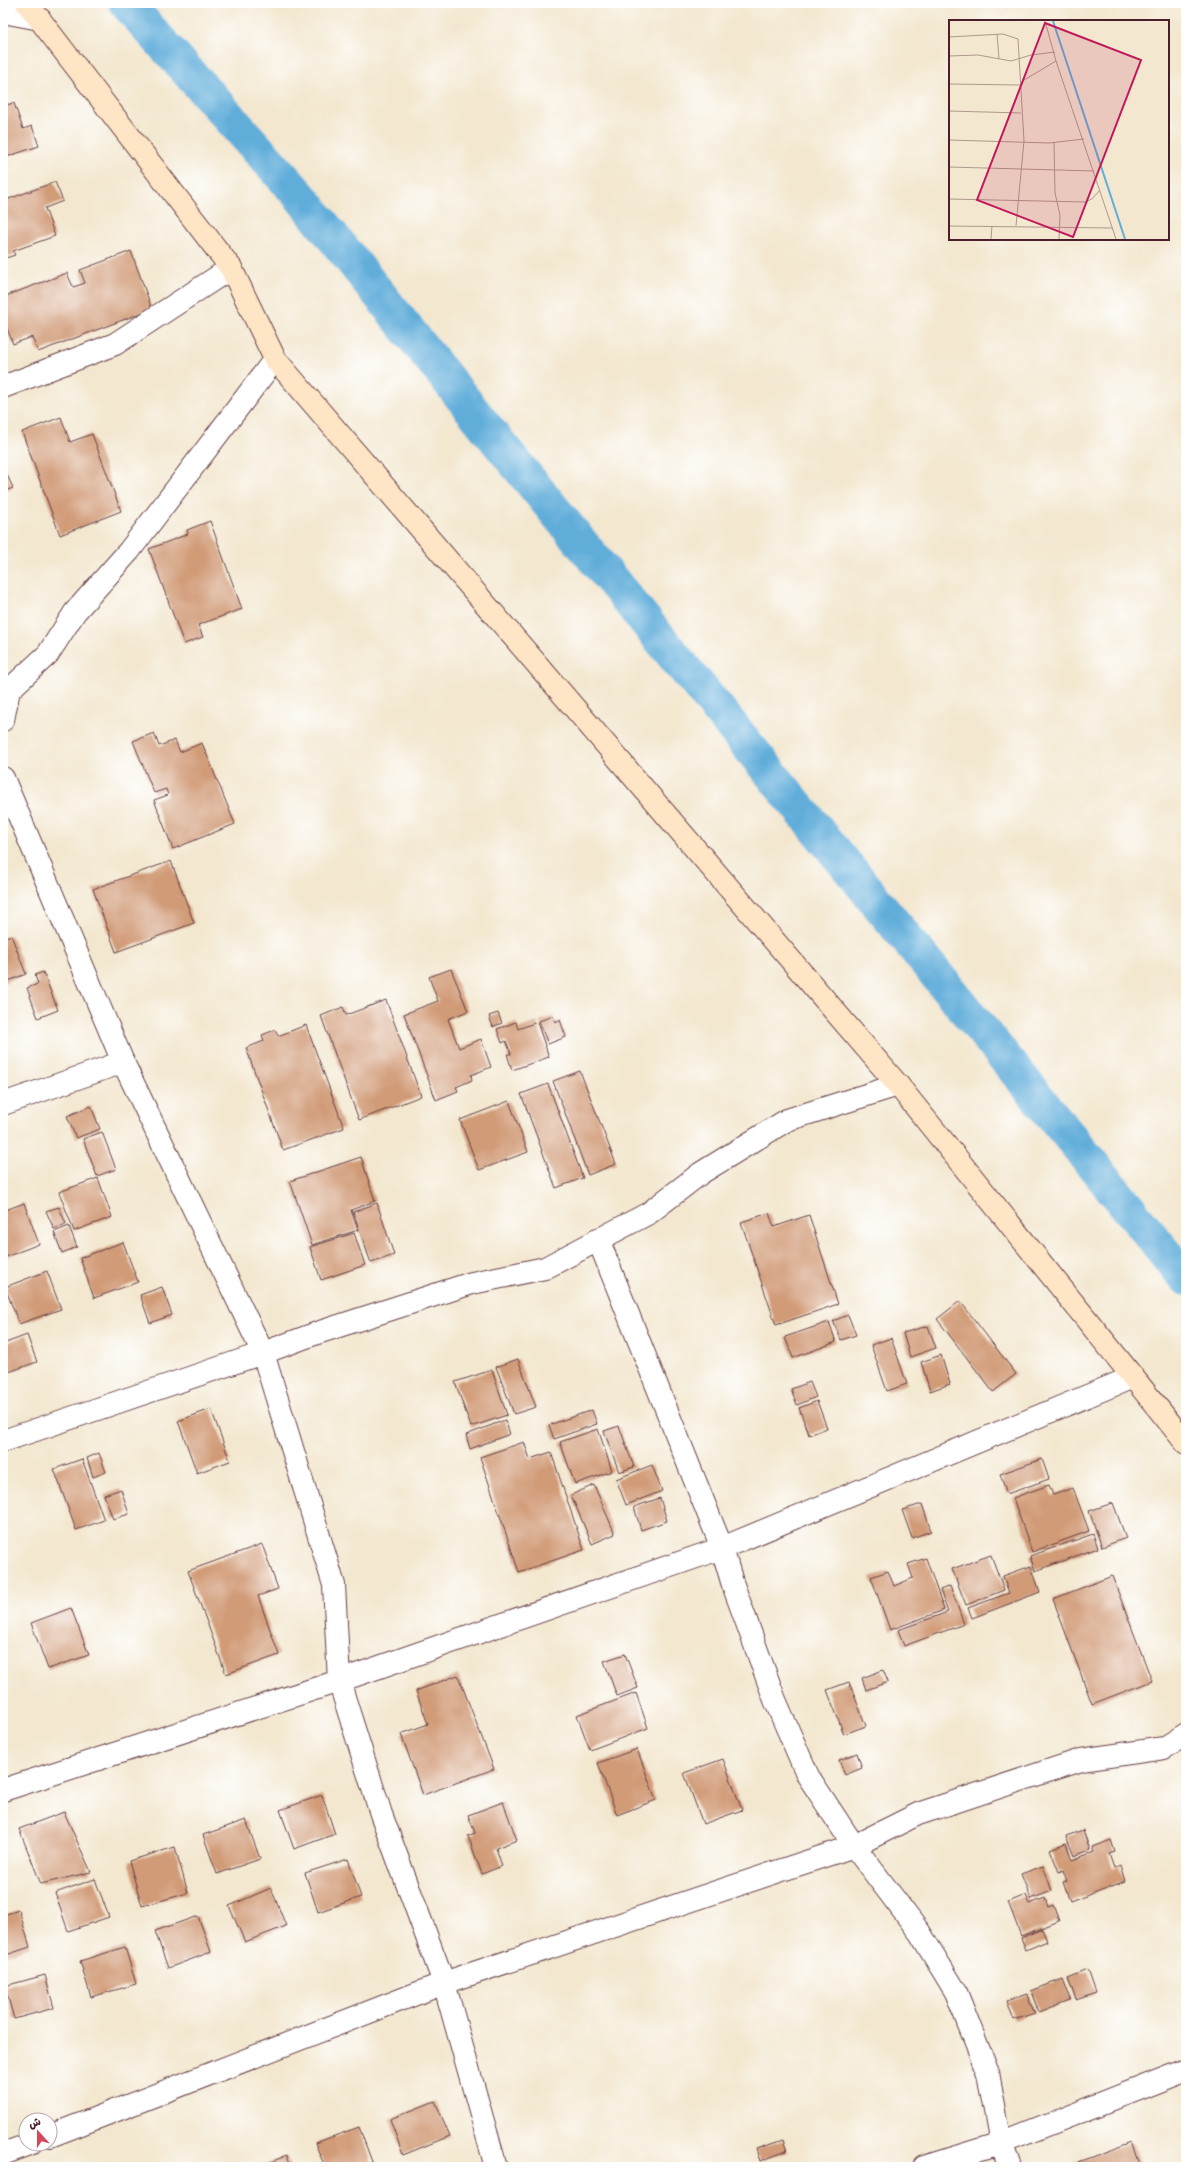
<svg xmlns="http://www.w3.org/2000/svg" width="1189" height="2170" viewBox="0 0 1189 2170" font-family="Caveat,'Playpen Sans Arabic',sans-serif">
<style>
.lines{fill:none;stroke-linecap:round;stroke-linejoin:round}
.canal{stroke:#60adda;stroke-width:35}
.building{fill:#d19b78}
.street-casing{stroke:#633d44;stroke-width:24}
.secondary-casing{stroke:#633d44;stroke-width:24}
.street{stroke:#fff;stroke-width:22}
.secondary{stroke:#fee5c5;stroke-width:22}
.inset-river{fill:none;stroke:#60adda;stroke-width:2}
.inset-road{fill:none;stroke:#af978d;stroke-width:1}
.view{fill:#c2185b;fill-opacity:0.15;stroke:#c2185b;stroke-width:2}
.inset-edge{fill:none;stroke:#4a1f2b;stroke-width:2}
</style>
<rect width="100%" height="100%" fill="#fff"/>
<filter id="ink" filterUnits="userSpaceOnUse"><feTurbulence type="fractalNoise" baseFrequency=".025" numOctaves="2"/><feDisplacementMap in="SourceGraphic" scale="8" xChannelSelector="R" yChannelSelector="G"/><feConvolveMatrix kernelMatrix="1 2 1 2 8 2 1 2 1" color-interpolation-filters="sRGB"/></filter>
<filter id="wash" filterUnits="userSpaceOnUse"><feTurbulence type="fractalNoise" baseFrequency=".012" numOctaves="4" result="noise"/><feDisplacementMap in="SourceGraphic" scale="16" xChannelSelector="R" yChannelSelector="G"/><feGaussianBlur stdDeviation="0.9" result="paint"/><feColorMatrix in="noise" values="0 0 0 0 0 0 0 0 0 0 0 0 0 0 0 0 0 1.4 0 .05"/><feComposite in="paint" operator="in"/></filter>
<g filter="url(#wash)">
<rect width="100%" height="100%" fill="#f3e7cf"/>
<g class="lines">
<polyline class="canal" points="126,3 300,196 489,431 1186,1278"/>
</g>
<g id="blocks">
<g class="building">
<polygon points="3,97 6,105 14,103 23,129 32,126 39,146 3,158"/>
<polygon points="55,182 63,201 45,208 55,236 13,251 15,255 3,259 3,201"/>
<polygon points="131,251 152,309 38,352 32,337 13,344 3,318 3,311 7,310 3,297 67,273 73,287 85,283 80,270"/>
<polygon points="61,417 70,442 92,434 121,511 60,535 22,432"/>
<polygon points="3,466 13,488 5,491 3,487"/>
<polygon points="210,521 242,609 198,625 203,637 184,644 149,549 188,534 187,530"/>
<polygon points="154,733 159,746 175,740 180,752 202,743 235,824 173,849 154,800 168,795 166,789 154,793 133,741"/>
<polygon points="171,861 194,923 116,952 93,889"/>
<polygon points="11,935 26,974 3,983 3,938"/>
<polygon points="451,969 468,1011 448,1019 459,1048 481,1039 491,1067 471,1075 472,1080 456,1087 458,1091 436,1100 404,1014 438,1001 429,977"/>
<polygon points="43,972 58,1010 38,1018 27,988 38,984 35,975"/>
<polygon points="386,1000 421,1096 359,1120 321,1016 343,1007 346,1015"/>
<polygon points="498,1013 502,1023 493,1027 489,1016"/>
<polygon points="553,1016 555,1022 560,1020 566,1037 548,1044 539,1021"/>
<polygon points="516,1022 518,1029 537,1022 549,1057 512,1070 507,1054 511,1054 506,1041 502,1043 497,1029"/>
<polygon points="306,1025 344,1128 283,1150 246,1048 264,1041 262,1035 275,1030 278,1036"/>
<polygon points="580,1071 616,1164 588,1175 553,1081"/>
<polygon points="548,1084 583,1178 556,1188 521,1094"/>
<polygon points="509,1101 528,1152 479,1170 460,1120"/>
<polygon points="91,1106 100,1129 76,1138 67,1116"/>
<polygon points="102,1132 116,1169 97,1176 83,1139"/>
<polygon points="361,1157 375,1201 351,1210 358,1230 312,1245 290,1181"/>
<polygon points="98,1178 112,1217 74,1231 59,1192"/>
<polygon points="24,1203 39,1244 3,1258 3,1211"/>
<polygon points="377,1203 394,1255 371,1263 353,1212"/>
<polygon points="59,1207 66,1224 54,1229 46,1211"/>
<polygon points="769,1213 774,1227 809,1215 838,1304 776,1325 741,1222"/>
<polygon points="69,1226 77,1247 62,1253 54,1232"/>
<polygon points="354,1233 365,1265 321,1280 310,1247"/>
<polygon points="123,1242 138,1282 94,1298 80,1258"/>
<polygon points="47,1271 61,1309 19,1324 5,1287"/>
<polygon points="162,1287 172,1315 150,1323 140,1295"/>
<polygon points="960,1301 1016,1374 993,1392 937,1319"/>
<polygon points="848,1315 856,1335 841,1340 833,1321"/>
<polygon points="829,1322 836,1342 793,1358 785,1337"/>
<polygon points="928,1326 936,1348 910,1357 903,1333"/>
<polygon points="27,1335 37,1362 3,1374 3,1344"/>
<polygon points="891,1338 907,1384 887,1391 871,1345"/>
<polygon points="941,1355 950,1384 930,1391 921,1362"/>
<polygon points="518,1359 536,1407 514,1414 496,1367"/>
<polygon points="492,1370 507,1415 471,1427 455,1382"/>
<polygon points="810,1382 816,1397 797,1405 791,1389"/>
<polygon points="817,1401 827,1428 809,1435 799,1408"/>
<polygon points="211,1409 230,1461 197,1473 178,1421"/>
<polygon points="592,1410 597,1424 554,1439 549,1425"/>
<polygon points="505,1420 510,1434 470,1449 466,1435"/>
<polygon points="619,1426 634,1467 619,1472 604,1431"/>
<polygon points="598,1429 612,1471 575,1484 560,1442"/>
<polygon points="524,1442 530,1459 551,1452 584,1550 519,1572 480,1457"/>
<polygon points="99,1453 106,1472 93,1477 87,1458"/>
<polygon points="82,1459 104,1520 76,1530 54,1469"/>
<polygon points="1042,1459 1049,1479 1007,1494 1000,1474"/>
<polygon points="652,1465 662,1491 626,1505 616,1479"/>
<polygon points="594,1485 615,1534 592,1544 571,1495"/>
<polygon points="1049,1485 1053,1495 1073,1488 1089,1531 1032,1552 1013,1498"/>
<polygon points="121,1489 129,1514 113,1519 104,1495"/>
<polygon points="660,1498 667,1521 641,1530 634,1507"/>
<polygon points="1113,1503 1126,1538 1102,1547 1089,1511"/>
<polygon points="922,1504 931,1531 912,1538 902,1510"/>
<polygon points="1093,1534 1098,1548 1035,1571 1030,1556"/>
<polygon points="262,1544 278,1589 258,1596 279,1655 226,1674 188,1571"/>
<polygon points="991,1555 1004,1590 966,1605 952,1569"/>
<polygon points="926,1558 944,1610 890,1630 871,1577 888,1571 894,1586 913,1578 908,1564"/>
<polygon points="1031,1566 1040,1592 972,1618 968,1608 1009,1593 1003,1576"/>
<polygon points="1112,1576 1152,1681 1092,1704 1053,1599"/>
<polygon points="950,1586 964,1624 904,1646 898,1630 948,1612 940,1590"/>
<polygon points="71,1608 89,1655 48,1669 31,1623"/>
<polygon points="625,1654 638,1688 617,1696 604,1661"/>
<polygon points="883,1670 888,1682 866,1690 862,1678"/>
<polygon points="458,1675 494,1769 423,1795 401,1734 428,1724 416,1691"/>
<polygon points="849,1682 866,1726 844,1734 827,1690"/>
<polygon points="636,1693 648,1728 590,1750 577,1715"/>
<polygon points="637,1749 656,1800 617,1815 598,1763"/>
<polygon points="857,1753 862,1768 845,1775 839,1760"/>
<polygon points="723,1759 742,1810 703,1824 684,1773"/>
<polygon points="322,1795 335,1834 294,1849 280,1810"/>
<polygon points="503,1802 517,1840 496,1848 502,1866 482,1874 468,1836 475,1833 468,1815"/>
<polygon points="64,1812 91,1872 41,1884 19,1829"/>
<polygon points="246,1820 260,1859 217,1874 203,1835"/>
<polygon points="1083,1830 1090,1850 1074,1856 1066,1836"/>
<polygon points="1111,1840 1115,1852 1109,1854 1114,1868 1120,1865 1125,1881 1070,1902 1063,1882 1067,1881 1063,1870 1059,1872 1050,1849 1066,1843 1072,1860 1094,1852 1092,1847"/>
<polygon points="175,1847 188,1893 142,1906 129,1861"/>
<polygon points="348,1859 361,1897 318,1912 305,1873"/>
<polygon points="1043,1866 1052,1891 1031,1899 1021,1874"/>
<polygon points="95,1879 109,1917 68,1931 55,1893"/>
<polygon points="271,1888 286,1926 245,1942 229,1906"/>
<polygon points="1026,1895 1030,1904 1045,1898 1048,1907 1053,1905 1059,1921 1021,1936 1008,1902"/>
<polygon points="19,1910 30,1947 3,1956 3,1915"/>
<polygon points="198,1916 211,1952 168,1968 155,1931"/>
<polygon points="1042,1929 1047,1941 1026,1950 1021,1938"/>
<polygon points="125,1947 136,1984 91,1997 80,1961"/>
<polygon points="1088,1970 1096,1993 1076,2000 1068,1978"/>
<polygon points="45,1975 54,2008 14,2019 5,1986"/>
<polygon points="1063,1979 1071,2000 1039,2012 1031,1991"/>
<polygon points="1027,1994 1035,2013 1014,2020 1007,2001"/>
<polygon points="435,2101 450,2136 403,2155 390,2119"/>
<polygon points="359,2127 374,2167 325,2167 315,2143"/>
<polygon points="783,2140 787,2151 760,2161 756,2149"/>
<polygon points="1132,2142 1141,2167 1067,2167 1067,2166"/>
<polygon points="286,2156 290,2167 257,2167"/>
</g>
</g>
</g>
<g filter="url(#ink)">
<use href="#blocks" fill-opacity="0" stroke="#633d44" stroke-width="1"/>
<g class="lines">
<g class="street-casing">
<g id="street">
<polyline points="3,12 40,19"/>
<polyline points="3,387 115,344 231,268"/>
<polyline points="3,720 9,690 48,654 75,612 129,551 275,359"/>
<polyline points="3,778 123,1062 263,1353 334,1585 339,1681 381,1814 444,1983 496,2167"/>
<polyline points="3,1104 123,1062"/>
<polyline points="598,1239 722,1548 732,1582 775,1700 808,1776 854,1846 920,1933 956,1992 988,2073 1001,2143 1010,2167"/>
<polyline points="3,1441 263,1353 317,1333 472,1283 545,1268 649,1213 701,1173 787,1120 898,1085"/>
<polyline points="3,1790 339,1681 722,1548 1133,1377"/>
<polyline points="50,2136 444,1983 854,1846 918,1814 1081,1760 1164,1748 1186,1734"/>
<polyline points="3,2154 30,2144"/>
<polyline points="924,2167 1001,2143 1186,2070"/>
</g>
</g>
<g class="secondary-casing">
<polyline id="secondary" points="27,3 231,268 275,359 898,1085 1186,1443"/>
</g>
<use href="#street" class="street"/>
<use href="#secondary" class="secondary"/>
</g>
</g>
<g transform="translate(949 20)">
<rect width="220" height="220" fill="#f3e7cf"/>
<path class="inset-river" d="M 104,1 L 176,219"/>
<path class="inset-road" d="M 96,1 L 107,41 L 167,219M 48,14 L 50,39M 0,17 L 54,14 L 69,19 L 75,121 L 67,206M 0,24 L 0,1M 0,36 L 29,35 L 62,41 L 82,35 L 106,32M 0,64 L 71,65 L 75,60 L 107,41M 0,91 L 72,93M 0,120 L 100,123 L 135,119M 105,123 L 106,173 L 111,195 L 110,219M 0,147 L 145,151M 0,179 L 136,182 L 143,179 L 151,170M 0,206 L 163,208M 42,219 L 43,206"/>
<path class="view" d="M 96,3 L 192,40 L 124,217 L 28,180 Z"/>
<rect width="220" height="220" class="inset-edge"/>
</g>
<rect width="1189" height="2170" fill="none" stroke="#fff" stroke-width="16"/>
<g transform="translate(38 2132) rotate(339)"><circle r="19" fill="#ffffff" stroke="#b7a5aa"/>
<path d="M0-3L7 15L0 10L-7 15Z" fill="#d1495b"/>
<text y="-6" font-size="11" font-weight="bold" text-anchor="middle" fill="#4a1f2b">ش</text>
</g>
</svg>
